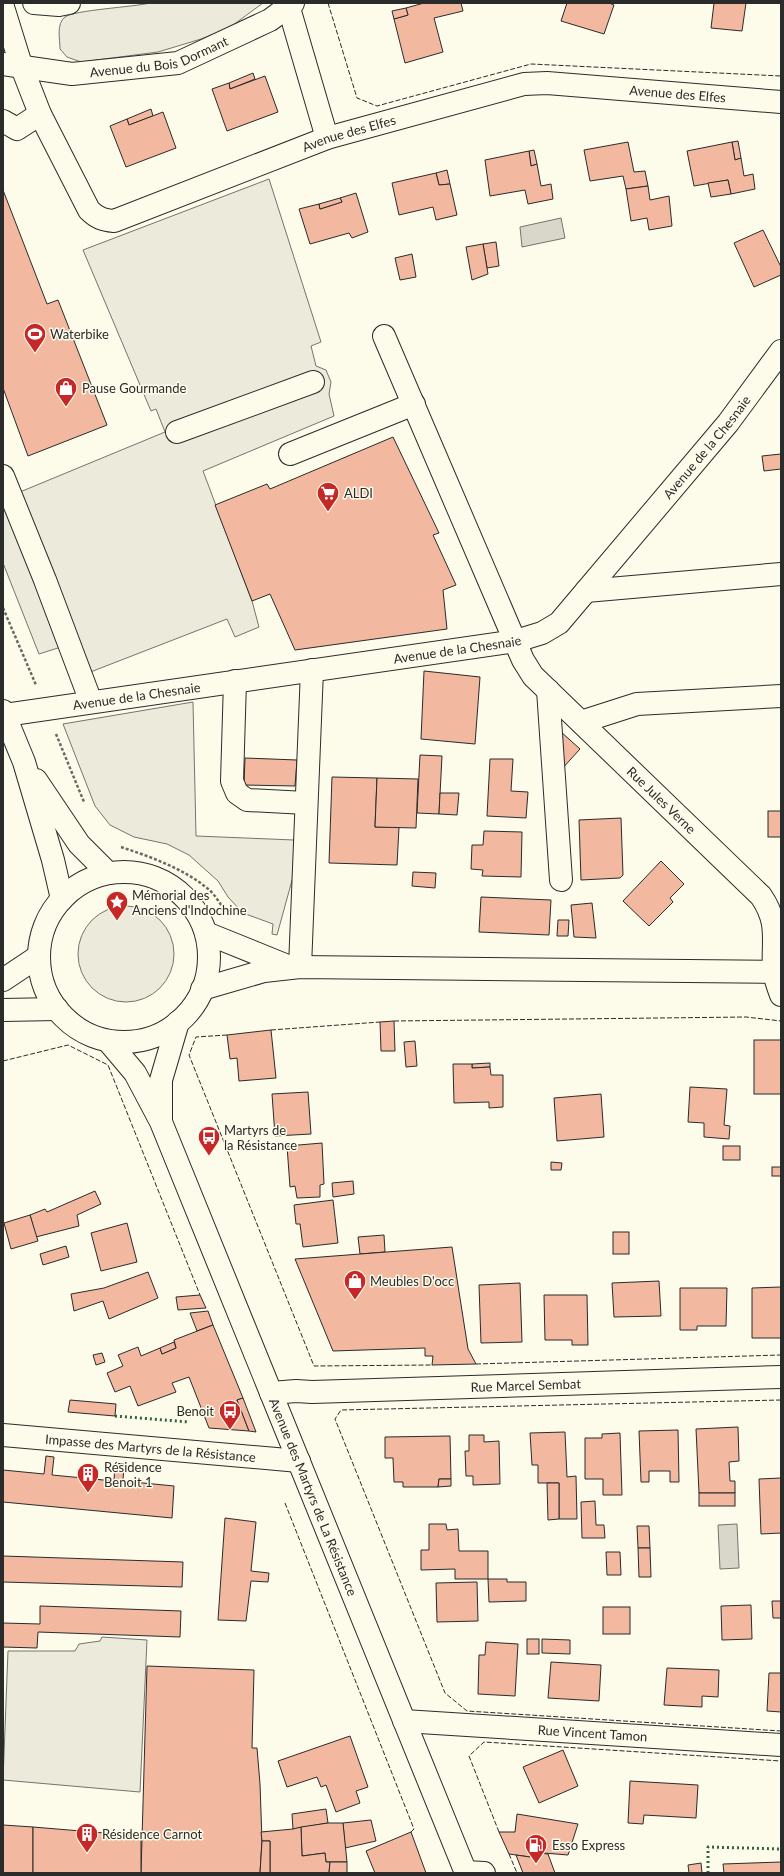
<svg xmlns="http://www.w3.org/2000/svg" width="784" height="1876" viewBox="0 0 784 1876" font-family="Lato,sans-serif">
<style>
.green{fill:#ecebdb;stroke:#74746e}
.parking{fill:#eceadb;stroke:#74746e}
.water{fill:#d8d7c9;stroke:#74746e}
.building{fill:#f2b8a0;stroke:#2b2b2b}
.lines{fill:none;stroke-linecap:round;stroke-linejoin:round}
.minor-casing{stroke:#2b2b2b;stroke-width:24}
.major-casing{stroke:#2b2b2b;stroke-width:24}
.path{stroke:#6a6964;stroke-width:2.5;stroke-dasharray:3 2;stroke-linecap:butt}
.minor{stroke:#fdfbea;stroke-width:22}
.major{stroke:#fdfbea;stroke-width:22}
.hedge{stroke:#34623c;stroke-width:3;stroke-dasharray:2 3;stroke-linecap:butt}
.fence{stroke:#2b2b2b;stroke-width:1;stroke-dasharray:5 2;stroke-linecap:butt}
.labels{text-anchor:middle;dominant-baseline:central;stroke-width:3;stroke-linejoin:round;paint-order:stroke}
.street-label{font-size:13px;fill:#2b2b2b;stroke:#fdfbea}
.poi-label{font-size:13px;fill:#2b2b2b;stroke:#fdfbea;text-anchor:start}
</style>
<rect width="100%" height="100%" fill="#fdfbea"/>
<g class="green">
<path d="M 150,3 L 263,3 L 229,28 L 201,39 L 158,52 L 81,62 L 67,57 L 60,49 C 60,39 56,24 65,17 C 74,10 134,7 150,3 Z"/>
<polygon points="193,702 196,836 294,840 294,873 277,935 272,934 273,924 243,913 228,897 218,881 189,855 167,844 134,837 110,825 95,806 63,724"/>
<circle cx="126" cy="954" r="48"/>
</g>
<g class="parking">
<polygon points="269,179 321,342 311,346 316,366 326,370 331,382 329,394 334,416 203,471 252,601 259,627 235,637 227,619 75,678 61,647 39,654 3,563 3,499 165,432 156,409 151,411 83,250"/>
<polygon points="102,1637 147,1640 140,1792 3,1780 8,1651 75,1651 79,1644 100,1641"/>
</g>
<g class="water">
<polygon points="561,218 565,238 522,247 520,227"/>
<polygon points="737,1524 739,1568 720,1569 718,1525"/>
</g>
<g class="building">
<polygon points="424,3 461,3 463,11 434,18 443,52 405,63 394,19 408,15 406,8"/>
<polygon points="567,3 609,3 614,5 604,34 561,21"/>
<polygon points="714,3 746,3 742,31 711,28"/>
<polygon points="406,8 408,15 394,19 392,11"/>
<polygon points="253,73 255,79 230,89 229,83"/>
<polygon points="265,76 278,112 227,131 212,89 229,83 230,89"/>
<polygon points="151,109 153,116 129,125 127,119"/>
<polygon points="163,112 176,148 126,167 110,126 127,119 129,125"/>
<polygon points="738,141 741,158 735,160 732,142"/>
<polygon points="628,142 634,172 645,171 648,186 626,189 623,176 590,181 584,150"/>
<polygon points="732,142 735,160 741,158 744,176 753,174 755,189 731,194 728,180 694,186 687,151"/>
<polygon points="534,150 537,164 531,166 529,151"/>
<polygon points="529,151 531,166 537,164 541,186 551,184 553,199 528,204 525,190 490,196 485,160"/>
<polygon points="447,170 450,184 439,185 436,173"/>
<polygon points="436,173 439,185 450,184 457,215 436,220 433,207 399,215 392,183"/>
<polygon points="728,180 731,194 711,197 708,183"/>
<polygon points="648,186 650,200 669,196 672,226 649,230 647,218 631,221 626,189"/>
<polygon points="3,190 47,304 58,300 107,425 28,456 3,388"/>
<polygon points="356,193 368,232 352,238 349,233 310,244 299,209 319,204 320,209 342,202 340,198"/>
<polygon points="340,198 342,202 320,209 319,204"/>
<polygon points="763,230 781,267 781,275 754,287 734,243"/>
<polygon points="496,242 499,266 487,268 483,244"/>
<polygon points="483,244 488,274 472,280 466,247"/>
<polygon points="412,254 416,277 400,280 395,258"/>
<polygon points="393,437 439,533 433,535 456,585 443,590 447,629 295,650 270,594 252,601 215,505 267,484 270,489"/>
<polygon points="781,454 781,469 764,471 762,456"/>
<polygon points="424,671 480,677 475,744 421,739"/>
<polygon points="560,731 580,749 560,771"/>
<polygon points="420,755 442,756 439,814 417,813"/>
<polygon points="245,758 297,760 295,786 244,785"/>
<polygon points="490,759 513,759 511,791 528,792 526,818 487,816"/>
<polygon points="332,777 377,778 375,827 399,827 397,865 329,863"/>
<polygon points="377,778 418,779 416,828 375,827"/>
<polygon points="440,793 459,793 457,815 439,814"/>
<rect x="768" y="811" width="13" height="26"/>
<polygon points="621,818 623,875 620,878 581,880 579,820"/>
<polygon points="484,831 522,832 521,877 482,876 483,870 471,869 472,845 483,845"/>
<polygon points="661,861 684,884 670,898 673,902 649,926 623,901"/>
<polygon points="413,872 436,873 435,888 412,886"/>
<polygon points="481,897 551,900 549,935 479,932"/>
<polygon points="592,903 596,938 574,937 571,905"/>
<polygon points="558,920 569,920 568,936 557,936"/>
<polygon points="394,1021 395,1051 381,1051 380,1022"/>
<polygon points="271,1030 276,1078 239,1081 237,1058 230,1059 227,1035"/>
<rect x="754" y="1040" width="27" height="54"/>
<polygon points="415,1041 417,1066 406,1067 404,1042"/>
<polygon points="490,1063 490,1067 472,1068 472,1064"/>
<polygon points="453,1064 472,1064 472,1068 490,1067 491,1075 503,1075 503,1107 489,1108 489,1102 454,1103"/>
<polygon points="690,1087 727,1089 724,1125 730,1126 729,1139 704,1137 704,1123 688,1122"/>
<polygon points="308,1092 311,1134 275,1136 272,1094"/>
<polygon points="601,1094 604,1137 557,1141 554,1098"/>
<polygon points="322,1143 324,1184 320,1185 320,1197 297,1198 295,1186 290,1187 287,1146"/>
<rect x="723" y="1146" width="17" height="14"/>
<polygon points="551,1162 562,1163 561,1170 551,1170"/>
<rect x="772" y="1167" width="9" height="9"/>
<polygon points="353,1181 354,1194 333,1197 332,1183"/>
<polygon points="95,1191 101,1204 77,1215 79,1226 36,1237 30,1215 45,1209 47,1212"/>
<polygon points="333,1200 338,1243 303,1247 300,1224 296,1224 294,1205"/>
<polygon points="30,1215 38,1241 11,1249 4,1223"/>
<polygon points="127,1223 137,1262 101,1271 91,1233"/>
<rect x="613" y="1232" width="16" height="22"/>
<polygon points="384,1235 385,1252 360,1254 358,1237"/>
<polygon points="66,1246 69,1257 43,1265 40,1254"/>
<polygon points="452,1247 468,1349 476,1364 432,1365 433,1356 425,1356 425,1348 333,1351 295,1259"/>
<polygon points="148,1272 158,1298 109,1319 103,1301 74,1311 71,1294 104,1288"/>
<polygon points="659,1281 661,1316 614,1317 612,1283"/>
<polygon points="520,1283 522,1342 481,1343 479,1285"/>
<polygon points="781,1287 781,1338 752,1338 752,1288"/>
<polygon points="680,1288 727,1288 726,1326 697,1326 697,1330 680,1330"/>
<polygon points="200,1295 206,1308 178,1310 176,1297"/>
<polygon points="544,1295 587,1295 588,1345 572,1345 572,1340 545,1340"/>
<polygon points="208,1311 213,1325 197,1331 190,1313"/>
<polygon points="213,1325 243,1398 237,1400 249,1431 209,1428 189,1377 172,1383 176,1392 138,1406 130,1386 115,1392 107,1373 123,1366 118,1355 138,1347 141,1356 160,1348 162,1354 176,1348 174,1340"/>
<polygon points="174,1342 176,1348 162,1354 160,1348"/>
<polygon points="102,1353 105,1362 96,1365 93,1355"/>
<polygon points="243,1398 256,1432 249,1431 237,1400"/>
<polygon points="70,1400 116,1404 115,1416 68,1412"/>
<polygon points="738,1427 739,1461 729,1462 730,1481 735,1481 735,1493 699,1493 696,1429"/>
<polygon points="678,1430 679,1482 670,1482 670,1471 649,1471 649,1482 641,1482 639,1431"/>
<polygon points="565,1432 567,1477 576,1476 577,1519 559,1519 559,1483 538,1483 538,1465 532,1465 530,1433"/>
<polygon points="620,1433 622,1495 603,1495 603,1479 585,1479 585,1438 602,1438 602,1434"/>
<polygon points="469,1435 484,1435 484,1442 499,1441 500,1484 473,1485 473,1476 466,1476 465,1451 469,1451"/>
<polygon points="450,1436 451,1479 439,1479 438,1487 403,1487 403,1482 394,1482 393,1458 385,1458 385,1437"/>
<polygon points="46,1456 54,1457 52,1475 114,1481 115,1463 124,1464 123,1481 174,1486 172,1518 3,1502 3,1470 44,1474"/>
<polygon points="781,1478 781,1533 761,1534 759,1479"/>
<polygon points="439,1479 451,1479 451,1486 438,1487"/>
<polygon points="547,1483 559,1483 559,1519 548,1520"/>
<rect x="699" y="1493" width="36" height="13"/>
<polygon points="595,1501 596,1525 604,1525 605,1538 582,1538 581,1502"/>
<polygon points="225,1518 256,1522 251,1571 269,1573 268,1582 251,1581 246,1621 218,1620"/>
<polygon points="429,1524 446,1524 447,1530 458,1529 459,1551 488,1551 488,1579 455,1579 455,1569 421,1570 421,1550 429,1550"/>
<polygon points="637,1526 649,1526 650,1548 638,1548"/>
<polygon points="638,1548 650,1548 651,1577 639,1577"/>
<polygon points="606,1552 620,1552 621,1575 607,1575"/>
<polygon points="3,1556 183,1562 182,1587 3,1582"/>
<polygon points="488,1579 507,1579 507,1582 526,1582 526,1601 489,1602"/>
<polygon points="477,1582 478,1621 437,1622 436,1583"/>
<polygon points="772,1601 781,1601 781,1618 773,1618"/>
<polygon points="751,1605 752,1639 722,1640 721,1606"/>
<polygon points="40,1606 181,1611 180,1637 38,1632 37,1648 3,1647 3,1623 40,1624"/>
<rect x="603" y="1607" width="27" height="27"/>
<rect x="527" y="1639" width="12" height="15"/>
<polygon points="542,1639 570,1640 570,1654 542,1653"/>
<polygon points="486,1642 518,1644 515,1696 478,1694 479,1655 485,1655"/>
<polygon points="551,1662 601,1665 599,1701 548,1698"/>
<polygon points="147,1666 254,1670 252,1748 257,1748 260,1784 262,1841 260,1873 141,1873"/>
<polygon points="667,1668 719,1670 718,1697 702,1696 702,1707 664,1705"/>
<polygon points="769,1673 781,1673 781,1712 767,1711"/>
<polygon points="350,1736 368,1787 356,1791 360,1803 336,1812 326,1785 321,1787 317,1777 287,1787 278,1761"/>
<polygon points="563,1750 578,1786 539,1803 523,1767"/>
<polygon points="630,1781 698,1785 696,1818 644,1815 643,1824 628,1823"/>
<polygon points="326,1809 328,1823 293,1829 292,1814"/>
<polygon points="517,1814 578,1824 568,1855 531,1852 530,1857 509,1854 499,1832 515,1832"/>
<polygon points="371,1820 376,1841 345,1848 343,1823"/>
<polygon points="328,1823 343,1823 347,1862 326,1862 325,1853 302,1856 301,1827"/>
<polygon points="3,1825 33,1827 33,1873 3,1873"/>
<polygon points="33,1827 141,1836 141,1873 33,1873"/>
<polygon points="301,1827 302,1856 325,1853 326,1862 330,1862 329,1873 270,1873 270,1841 262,1841 261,1832 293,1829"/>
<polygon points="411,1832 426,1873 375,1873 366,1851"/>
<polygon points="262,1841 270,1841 270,1873 260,1873"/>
<polygon points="531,1852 548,1854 555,1873 523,1873 516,1855 530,1857"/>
<polygon points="330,1862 347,1862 347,1873 329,1873"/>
<polygon points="781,1862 781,1873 724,1873 723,1864"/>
<polygon points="701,1863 702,1873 689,1873 688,1865"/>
</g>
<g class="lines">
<g class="minor-casing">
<g id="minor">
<polyline points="34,3 59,5 69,3"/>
<path id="s1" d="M 3,7 L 21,65 L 40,114 L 89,210 C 97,218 103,220 114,221 L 327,138 L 524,84 L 547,83 L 781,102"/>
<polyline points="289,8 327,138"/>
<path id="s2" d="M 3,64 L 72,74 L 178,63 L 270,20 L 293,3"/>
<polyline points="3,121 17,129 40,114"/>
<path id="s3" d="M 384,336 L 523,660 L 533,676 L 761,896 C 780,924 772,940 774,971 C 775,979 778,987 781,995"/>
<polyline points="177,432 313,382"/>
<polyline points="290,454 414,404"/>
<polyline points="3,476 45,580 91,702"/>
<polyline points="586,591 781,574"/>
<polyline points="235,681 232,781 237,793 247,800 306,803"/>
<polyline points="548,690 561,880"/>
<path id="s4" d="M 5,715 L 516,641 L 542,633 L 559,623 L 728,423 L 781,351"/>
<polyline points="581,722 637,704 781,696"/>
<polyline points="300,967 312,670"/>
<polyline points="3,980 39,956"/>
<polyline points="3,1010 57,1009"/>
<path id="s5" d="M 271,1393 L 296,1391 L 312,1392 L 781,1377"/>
<path id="s6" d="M 3,1435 L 299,1461"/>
<path id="s7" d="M 404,1721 L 781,1745"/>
<polyline points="465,1872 484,1873"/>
</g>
</g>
<g class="major-casing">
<g id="major">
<polyline points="3,711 24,762 53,860 62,899"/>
<polyline points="36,780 79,844 108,873"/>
<circle cx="124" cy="957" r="85"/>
<polyline points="206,933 290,967"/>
<polyline points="202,989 264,971 300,967 781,972"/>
<path id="s8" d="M 108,1041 L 135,1073 L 161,1122 L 466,1873"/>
<polyline points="161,1119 161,1080 178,1022"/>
</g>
</g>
<g class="path">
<polyline points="3,608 36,685"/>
<polyline points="56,734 84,802"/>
<path d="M 121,847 C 151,857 182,868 207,888 C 215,894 220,904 226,912"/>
</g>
<use href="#minor" class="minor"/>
<use href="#major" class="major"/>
<g class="hedge">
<polyline points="115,1416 189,1422"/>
<polyline points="708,1873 708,1847 781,1849"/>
</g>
<g class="fence">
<polyline points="328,3 357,98 377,106 531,64 781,76"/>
<polyline points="394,1021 746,1017 781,1021"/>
<polyline points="271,1030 380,1022"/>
<polyline points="227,1035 196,1037 189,1055 314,1366 432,1365"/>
<polyline points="3,1061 68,1045 108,1065 200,1295"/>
<polyline points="476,1364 781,1355"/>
<polyline points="781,1400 341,1410 335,1419 445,1693 467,1711 781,1731"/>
<polyline points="285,1503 414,1829 411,1832"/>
<polyline points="499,1832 469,1756 484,1742 781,1761"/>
<polyline points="509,1854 517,1873"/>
</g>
</g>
<defs>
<g id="stadium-pin" transform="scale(1.15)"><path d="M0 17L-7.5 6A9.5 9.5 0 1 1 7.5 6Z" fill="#c62828" stroke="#fdfbea"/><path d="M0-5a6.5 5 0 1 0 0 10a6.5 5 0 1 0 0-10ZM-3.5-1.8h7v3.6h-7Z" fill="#fff"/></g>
<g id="shop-pin" transform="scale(1.15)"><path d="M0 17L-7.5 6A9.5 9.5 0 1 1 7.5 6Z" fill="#c62828" stroke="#fdfbea"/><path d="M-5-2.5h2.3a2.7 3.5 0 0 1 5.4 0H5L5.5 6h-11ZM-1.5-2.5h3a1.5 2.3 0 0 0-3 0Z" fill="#fff"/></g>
<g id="supermarket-pin" transform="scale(1.15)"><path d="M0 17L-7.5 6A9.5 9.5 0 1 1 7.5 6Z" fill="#c62828" stroke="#fdfbea"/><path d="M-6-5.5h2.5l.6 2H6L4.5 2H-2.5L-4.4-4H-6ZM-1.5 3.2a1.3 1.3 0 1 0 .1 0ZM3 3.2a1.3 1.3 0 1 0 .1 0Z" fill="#fff"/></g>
<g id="sight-pin" transform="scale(1.15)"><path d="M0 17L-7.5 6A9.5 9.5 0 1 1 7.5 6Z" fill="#c62828" stroke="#fdfbea"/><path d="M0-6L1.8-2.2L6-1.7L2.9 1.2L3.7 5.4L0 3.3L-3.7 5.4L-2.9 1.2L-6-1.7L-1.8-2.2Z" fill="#fff"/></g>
<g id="bus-pin" transform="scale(1.15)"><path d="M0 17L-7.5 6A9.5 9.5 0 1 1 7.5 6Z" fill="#c62828" stroke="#fdfbea"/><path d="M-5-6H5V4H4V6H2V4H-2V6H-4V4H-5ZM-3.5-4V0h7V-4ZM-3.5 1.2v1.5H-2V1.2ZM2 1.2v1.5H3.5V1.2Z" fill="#fff"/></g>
<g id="building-pin" transform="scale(1.15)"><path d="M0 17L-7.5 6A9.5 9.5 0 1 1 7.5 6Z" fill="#c62828" stroke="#fdfbea"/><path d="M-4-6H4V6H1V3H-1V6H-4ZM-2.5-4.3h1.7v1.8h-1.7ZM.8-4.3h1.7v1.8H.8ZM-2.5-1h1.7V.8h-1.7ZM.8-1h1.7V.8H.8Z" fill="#fff"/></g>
<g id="fuel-pin" transform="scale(1.15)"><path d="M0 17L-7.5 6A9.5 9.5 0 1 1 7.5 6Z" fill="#c62828" stroke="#fdfbea"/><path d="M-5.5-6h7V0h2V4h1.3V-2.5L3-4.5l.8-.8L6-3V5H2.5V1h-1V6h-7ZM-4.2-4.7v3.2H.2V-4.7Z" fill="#fff"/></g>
</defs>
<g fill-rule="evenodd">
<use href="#stadium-pin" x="35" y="334"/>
<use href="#shop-pin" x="66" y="388"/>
<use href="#supermarket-pin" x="328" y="493"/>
<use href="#sight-pin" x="117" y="902"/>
<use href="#bus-pin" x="209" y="1137"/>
<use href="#shop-pin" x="355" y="1281"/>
<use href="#bus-pin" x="230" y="1411"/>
<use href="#building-pin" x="88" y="1474"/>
<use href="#building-pin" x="87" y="1834"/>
<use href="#fuel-pin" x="536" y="1845"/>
</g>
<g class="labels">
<g class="street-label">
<text stroke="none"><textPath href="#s2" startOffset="159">Avenue du Bois Dormant</textPath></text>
<text stroke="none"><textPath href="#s1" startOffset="836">Avenue des Elfes</textPath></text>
<text stroke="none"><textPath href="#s1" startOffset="500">Avenue des Elfes</textPath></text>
<text stroke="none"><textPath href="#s4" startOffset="793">Avenue de la Chesnaie</textPath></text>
<text stroke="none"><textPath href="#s4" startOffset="457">Avenue de la Chesnaie</textPath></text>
<text stroke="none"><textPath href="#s4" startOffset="133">Avenue de la Chesnaie</textPath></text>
<text stroke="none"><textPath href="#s3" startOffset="550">Rue Jules Verne</textPath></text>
<text stroke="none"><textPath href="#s5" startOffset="255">Rue Marcel Sembat</textPath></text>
<text stroke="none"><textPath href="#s6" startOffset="148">Impasse des Martyrs de la Résistance</textPath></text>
<text stroke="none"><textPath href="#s8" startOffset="502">Avenue des Martyrs de La Résistance</textPath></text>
<text stroke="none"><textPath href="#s7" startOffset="189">Rue Vincent Tamon</textPath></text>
</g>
<g class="poi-label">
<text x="50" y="334">Waterbike</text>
<text x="82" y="388">Pause Gourmande</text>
<text x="344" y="493">ALDI</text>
<text x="132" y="895">Mémorial des<tspan x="132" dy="15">Anciens d'Indochine</tspan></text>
<text x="224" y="1130">Martyrs de<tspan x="224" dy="15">la Résistance</tspan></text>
<text x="370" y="1281">Meubles D'occ</text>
<text x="214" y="1411" text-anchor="end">Benoit</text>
<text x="104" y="1467">Résidence<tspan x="104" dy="15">Benoit 1</tspan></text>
<text x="102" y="1834">Résidence Carnot</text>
<text x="552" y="1845">Esso Express</text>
</g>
</g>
<rect width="784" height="1876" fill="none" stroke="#2b2b2b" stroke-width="8"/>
</svg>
